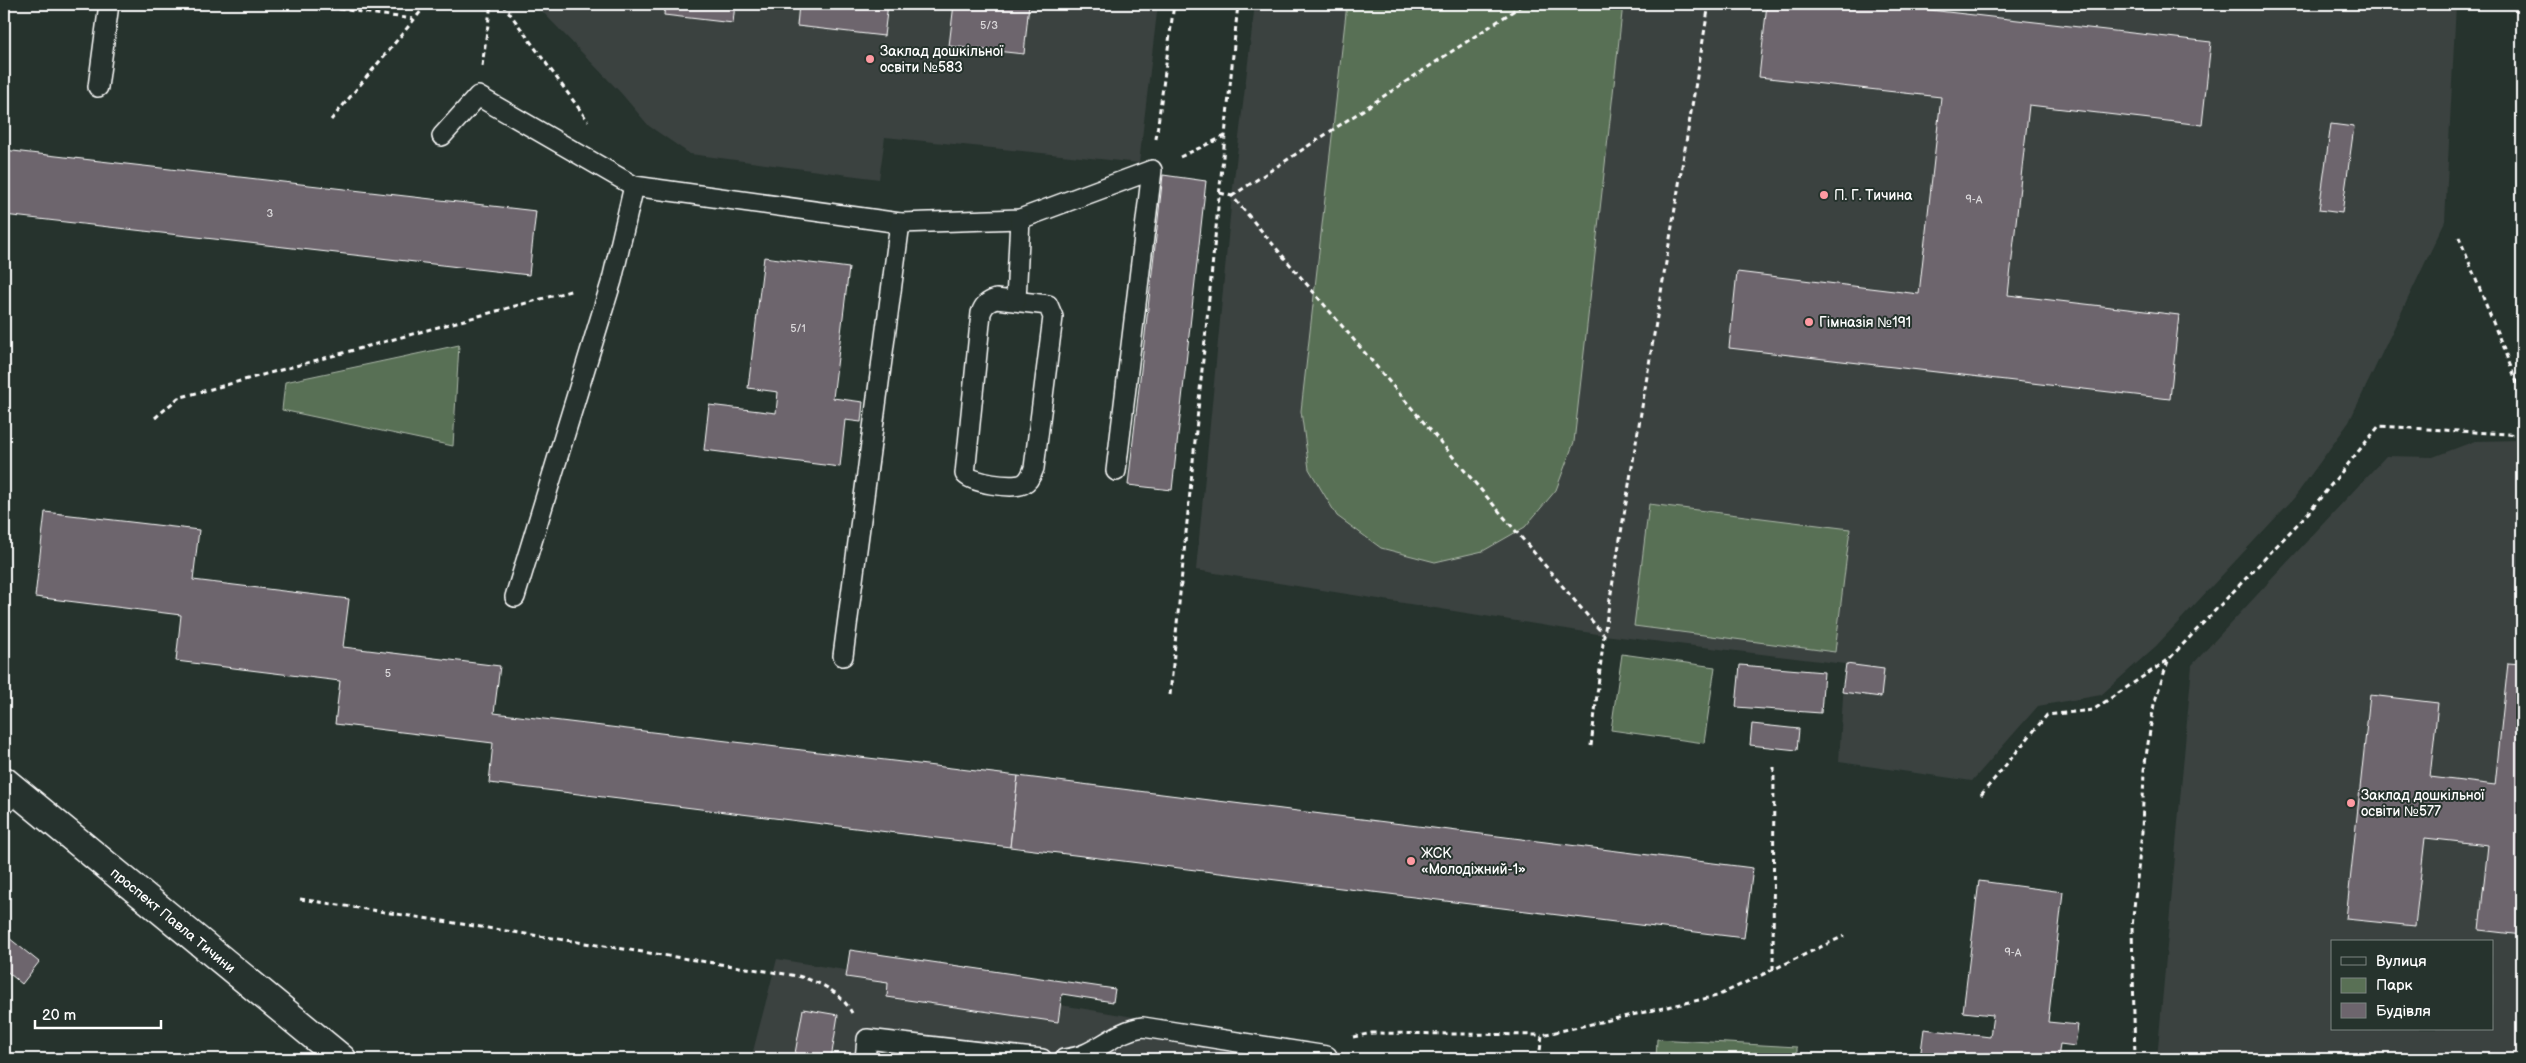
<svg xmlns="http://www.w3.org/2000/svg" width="2526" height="1063" viewBox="0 0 2526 1063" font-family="'Balsamiq Sans',sans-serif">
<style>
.built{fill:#3b4240;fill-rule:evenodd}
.green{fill:#597055;stroke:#acb8aa}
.building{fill:#6d656d;stroke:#fff}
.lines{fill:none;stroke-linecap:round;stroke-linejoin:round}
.lane-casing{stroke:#fff;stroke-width:22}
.secondary-casing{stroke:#fff;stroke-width:31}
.path{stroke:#fff;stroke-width:3;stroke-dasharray:5 4;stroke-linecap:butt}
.lane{stroke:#26332d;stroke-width:19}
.secondary{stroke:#26332d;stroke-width:28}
.poi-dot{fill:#ff9aa2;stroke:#26332d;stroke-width:2}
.labels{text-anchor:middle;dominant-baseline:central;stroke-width:4;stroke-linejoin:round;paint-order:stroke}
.number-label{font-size:11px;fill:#dad8da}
.poi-label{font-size:14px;fill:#fff;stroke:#26332d;text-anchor:start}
.street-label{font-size:14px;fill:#fff;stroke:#26332d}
</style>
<rect width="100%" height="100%" fill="#26332d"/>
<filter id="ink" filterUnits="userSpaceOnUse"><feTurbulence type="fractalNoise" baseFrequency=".02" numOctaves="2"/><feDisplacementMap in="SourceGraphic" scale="10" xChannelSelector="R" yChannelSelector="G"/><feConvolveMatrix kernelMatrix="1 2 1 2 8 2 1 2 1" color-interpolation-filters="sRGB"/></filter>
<g filter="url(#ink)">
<g class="built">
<polygon points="535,4 1158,4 1139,163 885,137 879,179 690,154 649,126 621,93"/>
<polygon points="1255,4 2456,4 2445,221 2349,422 2294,498 2156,646 2101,695 2038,706 1972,781 1839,762 1845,664 1604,635 1196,570 1232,196"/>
<path d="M 2522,440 L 2522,1059 L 2157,1059 L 2192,665 L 2386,456 L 2433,457 L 2475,441 ZM 2332,942 L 2492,942 L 2492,1029 L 2332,1029 Z"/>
<polygon points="777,959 1343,1051 1342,1059 751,1059"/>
</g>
<g class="green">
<polygon points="1347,4 1623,4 1574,442 1556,490 1525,527 1483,551 1435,562 1381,548 1337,516 1309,469 1301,411"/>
<polygon points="459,345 453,446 282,410 285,382"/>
<polygon points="1649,504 1850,529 1835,652 1634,626"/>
<polygon points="1622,654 1715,667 1704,743 1611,730"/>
<polygon points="1657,1039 1797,1047 1797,1059 1656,1059"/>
</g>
<g class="building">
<polygon points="665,4 735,4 733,23 664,15"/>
<polygon points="799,4 888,4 884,36 797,26"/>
<polygon points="954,4 1029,4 1024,54 949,46"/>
<polygon points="1767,4 1877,4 2211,42 2202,125 2029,105 2008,295 2179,315 2170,399 1729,348 1737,272 1919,294 1941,97 1759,77"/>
<polygon points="2331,124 2354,127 2342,213 2319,210"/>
<polygon points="4,150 536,211 529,275 4,215"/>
<polygon points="1163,175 1206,181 1172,490 1128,485"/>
<polygon points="764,257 849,268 833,398 863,402 861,422 845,420 840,467 704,450 709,405 776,413 778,392 748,388"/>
<polygon points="45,512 199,530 193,580 349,599 343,647 500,666 494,713 1018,776 1010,847 489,783 493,743 335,724 340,681 176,661 181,615 35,597"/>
<polygon points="2508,663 2522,664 2522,935 2479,930 2488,845 2425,838 2415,926 2346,919 2370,695 2438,703 2430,777 2495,785"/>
<polygon points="1846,664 1884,669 1881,697 1842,692"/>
<polygon points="1740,665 1824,672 1821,713 1736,707"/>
<polygon points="1752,724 1799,729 1797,750 1750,745"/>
<polygon points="1018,776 1753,868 1744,938 1010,847"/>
<polygon points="1979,881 2063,892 2048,1022 2078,1025 2075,1046 2060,1044 2058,1059 1920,1059 1924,1029 1990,1037 1993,1015 1963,1012"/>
<polygon points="4,934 39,962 22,984 4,969"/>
<polygon points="850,950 1115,989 1113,1002 1062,994 1058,1022 887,997 888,983 846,977"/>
<polygon points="803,1009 838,1015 831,1059 794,1059"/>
<polygon points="1388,1055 1420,1058 1420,1059 1388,1059"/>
</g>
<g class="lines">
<g class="lane-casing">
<g id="lane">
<polyline points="98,87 109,4"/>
<polyline points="442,136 478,96 634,186 900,223 1020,219 1152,170 1116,471"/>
<path d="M 996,299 L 1048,305 L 1053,317 L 1034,468 C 1032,474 1029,481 1023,484 C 1012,489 972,483 965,474 L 981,313 C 984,305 987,302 996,299 Z"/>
<polyline points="1016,301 1020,219"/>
<polyline points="515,597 612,280 634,186"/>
<polyline points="843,656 900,223"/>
<polyline points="4,805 16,791"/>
<polyline points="865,1059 867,1039 1042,1059"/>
<path d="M 1064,1059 C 1096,1057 1112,1031 1143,1027 L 1327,1056 L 1327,1059"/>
</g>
</g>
<g class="secondary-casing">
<g id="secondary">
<path id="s1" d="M 4,781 L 342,1059"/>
</g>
</g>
<g class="path">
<polyline points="303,4 413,19"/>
<polyline points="503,4 588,121"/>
<polyline points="482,66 491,4"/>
<polyline points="331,120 427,4"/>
<polyline points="1156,139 1174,4"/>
<polyline points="1180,157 1225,136"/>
<polyline points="1220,193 1232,196 1603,634"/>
<polyline points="1232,196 1524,4"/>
<polyline points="2459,237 2522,395"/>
<polyline points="155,418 178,398 574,290"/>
<polyline points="1170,695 1238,4"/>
<polyline points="1591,746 1604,635 1709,4"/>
<polyline points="1981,795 2047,715 2093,710 2168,660 2309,512 2379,426 2522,435"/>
<path d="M 300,899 L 798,976 C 821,983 840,991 852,1013"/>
<polyline points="1773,970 1774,767"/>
<polyline points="1353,1037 1372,1033 1542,1035"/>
<polyline points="1539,1059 1542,1035 1717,996 1844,936"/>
<polyline points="2135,1059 2132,927 2142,832 2144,770 2154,704 2168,661"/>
</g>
<use href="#lane" class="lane"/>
<use href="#secondary" class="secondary"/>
</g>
</g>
<g class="poi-dot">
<circle cx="870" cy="59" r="5"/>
<circle cx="1824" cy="195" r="5"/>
<circle cx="1809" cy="322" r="5"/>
<circle cx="2351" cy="803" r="5"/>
<circle cx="1411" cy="861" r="5"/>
</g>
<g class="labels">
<g class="number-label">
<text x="989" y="25">5/3</text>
<text x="1974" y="199">9-А</text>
<text x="270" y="213">3</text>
<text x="798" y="328">5/1</text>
<text x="388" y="673">5</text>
<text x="2013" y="952">9-А</text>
</g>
<g class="poi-label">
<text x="880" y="51">Заклад дошкільної<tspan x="880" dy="16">освіти №583</tspan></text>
<text x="1834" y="195">П. Г. Тичина</text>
<text x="1819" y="322">Гімназія №191</text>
<text x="2361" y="795">Заклад дошкільної<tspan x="2361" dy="16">освіти №577</tspan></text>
<text x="1421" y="853">ЖСК<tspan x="1421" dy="16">«Молодіжний-1»</tspan></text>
</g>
<g class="street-label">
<text stroke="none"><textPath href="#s1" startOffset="219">проспект Павла Тичини</textPath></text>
</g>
</g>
<rect width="2526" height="1063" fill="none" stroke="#26332d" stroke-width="20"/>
<rect x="10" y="10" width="2506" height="1043" fill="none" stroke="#fff" stroke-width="2" filter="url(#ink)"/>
<rect x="2331" y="940" width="162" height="90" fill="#26332d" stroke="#7d8581"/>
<rect x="2341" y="957" width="25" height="8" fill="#26332d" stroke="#7d8581"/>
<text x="2376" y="966" font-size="15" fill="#ffffff">Вулиця</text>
<rect x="2341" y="978" width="25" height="15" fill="#597055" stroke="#7d8581"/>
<text x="2376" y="990" font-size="15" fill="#ffffff">Парк</text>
<rect x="2341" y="1003" width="25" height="15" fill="#6d656d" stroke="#7d8581"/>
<text x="2376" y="1016" font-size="15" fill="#ffffff">Будівля</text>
<path d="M35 1020v8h126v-8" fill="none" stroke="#ffffff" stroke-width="2.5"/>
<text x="42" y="1020" font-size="15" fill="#ffffff" stroke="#26332d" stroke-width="4" paint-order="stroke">20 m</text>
</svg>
